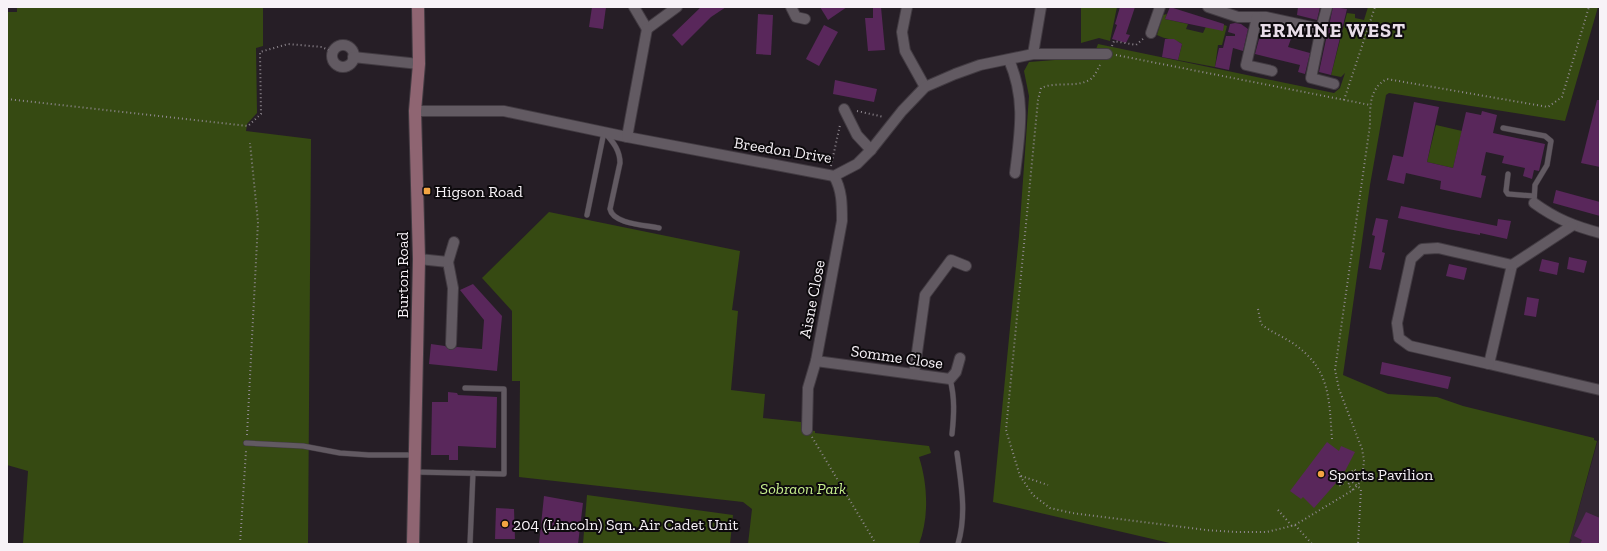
<svg xmlns="http://www.w3.org/2000/svg" width="1607" height="551" viewBox="0 0 1607 551" font-family="'Zilla Slab',serif">
<style>
.built{fill:#332733}
.green{fill:#364a12}
.building{fill:#59275b}
.lines{fill:none;stroke-linecap:round;stroke-linejoin:round}
.lane-casing{stroke:#423b42;stroke-width:6}
.street-casing{stroke:#423b42;stroke-width:12}
.secondary-casing{stroke:#423b42;stroke-width:14}
.path{stroke:#908990;stroke-width:2;stroke-dasharray:1 3;stroke-linecap:butt}
.lane{stroke:#625a62;stroke-width:5}
.street{stroke:#625a62;stroke-width:10}
.secondary{stroke:#8f6572;stroke-width:12}
.poi-dot{fill:#f3a442;stroke:#0d0a0d;stroke-width:1.5}
.labels{text-anchor:middle;dominant-baseline:central;stroke-width:4;stroke-linejoin:round;paint-order:stroke}
.street-label{font-size:16px;fill:#f7f2f7;stroke:#0d0a0d}
.poi-label{font-size:16px;fill:#f7f2f7;stroke:#0d0a0d;text-anchor:start}
.park-label{font-size:16px;font-style:italic;fill:#c6ef8c;stroke:#0d0a0d}
.district-label{font-size:20px;font-weight:bold;letter-spacing:1px;fill:#e8dde8;stroke:#0d0a0d}
</style>
<rect width="100%" height="100%" fill="#261e26"/>
<polygon class="built" points="1598,440 1600,441 1600,544 1569,544"/>
<g class="green">
<polygon points="17,7 263,7 263,46 256,48 257,113 247,124 246,131 311,139 308,544 23,544 28,471 7,465 8,222 7,222 7,12 17,12"/>
<polygon points="1081,7 1117,7 1110,41 1099,38 1081,43"/>
<polygon points="1368,7 1598,7 1565,121 1389,93 1386,95 1370,185 1343,375 1388,394 1437,397 1463,406 1594,438 1594,440 1597,441 1569,544 1174,544 993,502 1019,236 1029,96 1024,71 1029,62 1093,57 1098,44 1334,93 1340,88 1345,73 1341,77 1331,75 1347,13 1355,14 1355,18 1364,20"/>
<path d="M 1167,14 L 1165,19 L 1188,24 L 1186,29 L 1203,33 L 1209,20 L 1227,26 L 1222,45 L 1218,45 L 1215,67 L 1178,60 L 1182,44 C 1174,38 1166,40 1157,35 L 1163,15 Z"/>
<polygon points="1436,125 1462,131 1453,168 1427,162"/>
<path d="M 549,212 L 740,251 L 732,310 L 738,311 L 731,390 L 765,394 L 763,418 L 801,422 L 801,429 L 815,431 L 815,433 L 929,446 L 931,453 L 919,457 C 928,485 929,518 919,544 L 748,544 L 752,509 L 743,502 L 519,477 L 520,381 L 512,381 L 512,311 L 482,278 Z"/>
<polygon points="587,495 733,515 730,544 583,544"/>
</g>
<g class="building">
<polygon points="592,7 606,7 603,29 589,27"/>
<polygon points="701,7 726,7 711,17 682,46 672,35"/>
<polygon points="820,7 847,7 828,20"/>
<polygon points="873,7 881,7 885,50 868,51 865,18 873,18"/>
<polygon points="1120,7 1135,7 1126,34 1130,35 1126,43 1112,39 1117,25 1115,24"/>
<polygon points="1170,7 1224,24 1223,31 1165,19"/>
<polygon points="1298,7 1320,7 1317,20 1297,15"/>
<polygon points="1333,7 1347,9 1331,75 1319,72"/>
<polygon points="758,14 773,15 771,55 756,54"/>
<polygon points="1235,23 1241,24 1248,29 1243,51 1233,48 1229,70 1215,67 1219,48 1223,48 1226,36 1235,36 1235,34 1228,32 1230,24"/>
<polygon points="824,25 838,32 819,66 806,59"/>
<polygon points="1262,28 1292,36 1288,47 1310,53 1305,74 1298,72 1300,65 1255,54"/>
<polygon points="1165,39 1174,39 1182,44 1178,60 1162,57"/>
<polygon points="835,80 877,89 874,102 833,94"/>
<polygon points="1597,100 1600,100 1600,167 1581,163"/>
<polygon points="1414,102 1439,107 1427,162 1453,168 1466,112 1481,115 1482,111 1497,115 1493,133 1545,144 1539,171 1534,170 1532,179 1523,176 1525,168 1502,163 1504,156 1486,152 1481,175 1486,176 1481,198 1440,189 1441,181 1406,173 1404,184 1387,180 1393,155 1403,157"/>
<polygon points="1556,190 1600,202 1600,216 1553,203"/>
<polygon points="1401,206 1497,226 1498,219 1511,221 1507,239 1480,233 1480,235 1448,229 1398,218"/>
<polygon points="1376,218 1388,220 1382,252 1385,253 1381,270 1369,268 1375,236 1372,235"/>
<polygon points="1569,257 1587,261 1584,273 1567,269"/>
<polygon points="1542,259 1559,263 1557,275 1539,271"/>
<polygon points="1449,264 1467,268 1464,280 1446,276"/>
<polygon points="473,284 502,316 497,371 429,364 431,344 445,346 450,350 457,347 482,349 484,320 460,290"/>
<polygon points="1527,297 1539,299 1536,317 1524,315"/>
<polygon points="1382,362 1451,377 1448,389 1380,374"/>
<polygon points="448,392 457,393 458,395 497,397 496,448 458,446 458,460 449,460 449,455 431,455 432,402 448,402"/>
<polygon points="1327,442 1339,451 1341,446 1355,452 1343,475 1314,508 1303,497 1301,499 1290,491"/>
<polygon points="544,496 583,503 578,544 539,544"/>
<polygon points="496,508 514,509 515,539 495,539"/>
<polygon points="1586,512 1600,518 1600,544 1580,544 1582,540 1574,536"/>
</g>
<g class="lines">
<g class="lane-casing">
<g id="lane">
<polyline points="1503,128 1545,136 1551,141 1547,165 1535,185 1534,203"/>
<path d="M 606,134 C 614,143 620,151 620,163 L 610,209 C 613,224 645,225 659,228"/>
<polyline points="1508,174 1506,191 1508,194 1534,196"/>
<polyline points="587,215 604,132"/>
<path d="M 950,379 C 955,398 954,415 952,434"/>
<polyline points="246,443 303,446 340,453 369,455 414,455"/>
<path d="M 957,453 C 961,484 967,513 958,544"/>
<polyline points="415,472 504,474 504,389 465,388"/>
<polyline points="470,544 473,473"/>
</g>
</g>
<g class="street-casing">
<g id="street">
<polyline points="634,7 647,29"/>
<polyline points="791,7 796,17 805,19"/>
<polyline points="907,7 902,32 905,51 925,87"/>
<polyline points="1208,7 1238,17 1266,17 1321,29 1327,7"/>
<polyline points="1257,17 1246,65 1272,71"/>
<polyline points="647,29 677,7"/>
<polyline points="1321,29 1311,78 1334,84"/>
<polyline points="1151,33 1160,7"/>
<circle cx="343" cy="56" r="11"/>
<polyline points="1033,54 1041,7"/>
<polyline points="353,57 419,64"/>
<path d="M 1009,60 C 1026,99 1020,132 1015,173"/>
<polyline points="844,109 857,135 871,150"/>
<polyline points="415,111 504,111 627,137 834,176 857,164 871,150 902,111 925,87 955,74 980,65 1033,54 1107,54"/>
<polyline points="627,137 647,29"/>
<path d="M 1534,203 C 1556,219 1574,226 1600,233"/>
<polyline points="419,259 448,262 453,288 451,344"/>
<polyline points="448,262 454,242"/>
<polyline points="1512,265 1489,364 1600,390"/>
<polyline points="1512,265 1573,225"/>
<polyline points="816,361 950,379 956,372 960,358"/>
<polyline points="1489,364 1410,346 1399,338 1397,323 1411,259 1422,249 1438,248 1512,265"/>
<polyline points="914,374 925,295 951,260 966,266"/>
<path d="M 807,430 L 808,388 L 816,361 L 842,221 C 842,204 842,190 834,176"/>
</g>
</g>
<g class="secondary-casing">
<polyline id="secondary" points="413,544 419,259 415,111 419,64 418,7"/>
</g>
<g class="path">
<polyline points="1112,46 1114,41 1136,45 1144,38"/>
<polyline points="1116,55 1370,105"/>
<path d="M 1100,65 C 1097,70 1094,78 1089,80 C 1075,88 1057,81 1041,88 L 1038,100 L 1006,430 L 1020,476 L 1033,495 L 1050,508 L 1072,513 L 1206,530 L 1235,532 L 1267,532 L 1295,525 L 1353,490 L 1362,480 L 1364,460 L 1362,449 L 1339,389 L 1335,370 L 1370,125 C 1370,107 1369,88 1387,79 L 1548,107 L 1562,97 L 1589,7"/>
<polyline points="7,99 248,126 261,114 260,52 288,44 322,47 333,52"/>
<polyline points="1344,100 1375,7"/>
<polyline points="857,111 884,117"/>
<polyline points="831,166 840,125"/>
<path d="M 1258,309 L 1261,324 C 1272,333 1287,338 1298,347 C 1331,372 1329,402 1332,439"/>
<polyline points="247,435 258,222 250,143"/>
<polyline points="812,437 876,544"/>
<polyline points="1340,472 1361,489 1358,544"/>
<polyline points="1021,476 1048,485"/>
<polyline points="1344,476 1338,484 1341,486 1354,469 1356,471 1348,485 1353,490"/>
<polyline points="1278,510 1292,526"/>
<polyline points="1295,525 1312,544"/>
<polyline points="240,544 246,451"/>
</g>
<use href="#lane" class="lane"/>
<use href="#street" class="street"/>
<use href="#secondary" class="secondary"/>
</g>
<g class="poi-dot">
<rect x="423" y="187" width="8" height="8" rx="2"/>
<circle cx="1321" cy="474" r="4"/>
<circle cx="505" cy="524" r="4"/>
</g>
<g class="labels">
<g class="street-label">
<text transform="translate(783 150) rotate(9)">Breedon Drive</text>
<text transform="translate(402 275) rotate(-90)">Burton Road</text>
<text transform="translate(812 299) rotate(-79)">Aisne Close</text>
<text transform="translate(897 357) rotate(8)">Somme Close</text>
</g>
<g class="poi-label">
<text x="435" y="191">Higson Road</text>
<text x="1329" y="474">Sports Pavilion</text>
<text x="513" y="524">204 (Lincoln) Sqn. Air Cadet Unit</text>
</g>
<g class="park-label">
<text x="803" y="488">Sobraon Park</text>
</g>
<g class="district-label">
<text x="1333" y="30">ERMINE WEST</text>
</g>
</g>
<rect width="1607" height="551" fill="none" stroke="#f7f2f7" stroke-width="16"/>
</svg>
